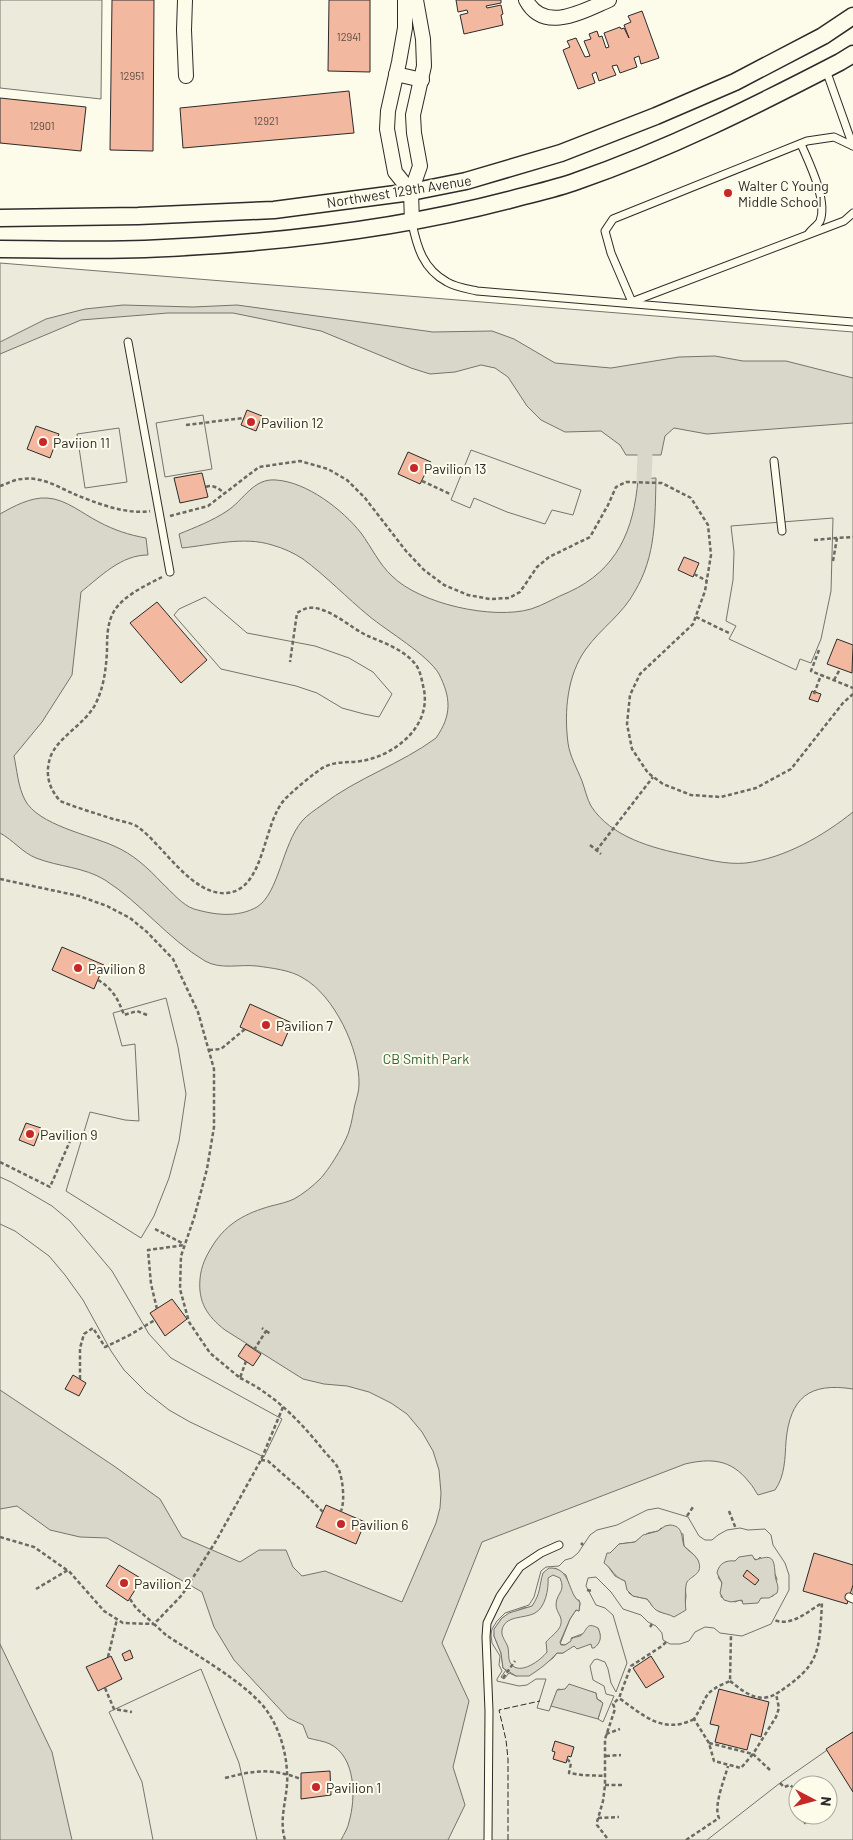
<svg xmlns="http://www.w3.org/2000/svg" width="853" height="1840" viewBox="0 0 853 1840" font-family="Barlow,sans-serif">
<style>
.green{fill:#ecebdb;stroke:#74746e;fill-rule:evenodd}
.parking{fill:#eceadb;stroke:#74746e;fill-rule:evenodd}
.water{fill:#d8d7c9;stroke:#74746e;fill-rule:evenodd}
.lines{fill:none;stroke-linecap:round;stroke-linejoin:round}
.canal{stroke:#d8d7c9;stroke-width:15}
.building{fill:#f2b8a0;stroke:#2b2b2b}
.service-casing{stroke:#2b2b2b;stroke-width:9}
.minor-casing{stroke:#2b2b2b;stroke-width:16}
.tertiary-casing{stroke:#2b2b2b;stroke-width:19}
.path{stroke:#6a6964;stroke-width:2.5;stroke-dasharray:4 2.5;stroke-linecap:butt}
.service{stroke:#fdfbea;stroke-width:7}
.minor{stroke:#fdfbea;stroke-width:14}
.tertiary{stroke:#fdfbea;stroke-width:16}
.fence{stroke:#2b2b2b;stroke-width:1;stroke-dasharray:6 2.5;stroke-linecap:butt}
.poi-dot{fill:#c62828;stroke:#fdfbea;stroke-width:2}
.labels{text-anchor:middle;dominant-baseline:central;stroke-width:4;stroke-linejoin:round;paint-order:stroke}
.number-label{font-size:11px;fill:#5d4e48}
.poi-label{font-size:14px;fill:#2b2b2b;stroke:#fdfbea;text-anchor:start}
.street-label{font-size:14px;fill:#2b2b2b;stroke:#fdfbea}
.park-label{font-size:14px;fill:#34623c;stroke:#fdfbea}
</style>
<rect width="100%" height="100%" fill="#fdfbea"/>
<path class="green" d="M 0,263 L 853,332 L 853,1840 L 0,1840 ZM 798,1785 L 828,1785 L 828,1815 L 798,1815 Z"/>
<g class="parking">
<polygon points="0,0 102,0 101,99 0,88"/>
<polygon points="203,415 212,469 165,477 156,423"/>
<polygon points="119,428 127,482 85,488 77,434"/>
<polygon points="471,450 581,490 573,515 552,510 545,524 507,512 474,498 470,508 451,500"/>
<polygon points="833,518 831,591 821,639 811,663 800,659 796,670 729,639 736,626 726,621 733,580 734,552 731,526"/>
<polygon points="205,597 247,633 315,646 349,658 373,672 392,694 379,717 364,714 342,708 317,693 296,686 221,669 174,615 179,609"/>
<polygon points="166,998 178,1047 186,1094 179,1141 169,1178 154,1216 141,1238 66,1191 90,1112 125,1120 139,1121 135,1044 122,1046 113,1013"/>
<polygon points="0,1177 11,1182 52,1206 70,1221 112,1271 149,1334 171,1358 282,1419 264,1457 190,1422 169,1410 146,1392 124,1370 111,1351 83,1300 65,1275 49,1256 15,1231 0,1224"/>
<path d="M 658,1508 L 688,1517 L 699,1536 L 705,1540 L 712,1540 L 718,1535 L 727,1530 L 740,1528 L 748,1530 L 765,1529 L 771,1535 L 773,1545 L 785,1563 L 789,1575 L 789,1590 L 771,1624 L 742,1636 L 720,1633 L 714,1628 L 705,1627 L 695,1632 L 689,1641 L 680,1644 L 670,1644 L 663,1640 L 662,1633 L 656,1626 L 648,1622 L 641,1615 L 623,1609 L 611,1592 L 596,1577 L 588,1578 L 586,1586 L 596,1605 L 605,1608 L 613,1615 L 627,1663 L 616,1692 L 611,1683 L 608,1669 L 605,1662 L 597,1659 L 594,1660 L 590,1666 L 593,1680 L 604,1686 L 606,1694 L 614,1696 L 603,1722 L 598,1719 L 602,1705 L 601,1701 L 597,1699 L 596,1693 L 568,1686 L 564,1690 L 558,1689 L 549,1711 L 537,1708 L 546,1679 L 536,1679 L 527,1685 L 519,1686 L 497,1681 L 497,1679 L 502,1671 L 499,1665 L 500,1656 L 492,1643 L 491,1635 L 492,1629 L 497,1621 L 505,1613 L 529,1605 L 534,1597 L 541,1571 L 546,1567 L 559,1566 L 565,1560 L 572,1558 L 578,1553 L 590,1535 L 597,1530 L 617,1525 L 647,1510 ZM 661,1528 L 683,1534 L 684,1546 L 693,1554 L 685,1586 L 686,1596 L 685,1606 L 672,1615 L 660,1612 L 654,1608 L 647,1599 L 633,1596 L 629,1593 L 625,1581 L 615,1576 L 607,1565 L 610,1553 L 619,1544 L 635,1542 L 648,1533 L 658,1531 ZM 760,1557 L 775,1574 L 777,1579 L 773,1596 L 761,1598 L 759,1600 L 744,1602 L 739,1600 L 735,1602 L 721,1597 L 722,1583 L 718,1577 L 735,1561 L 753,1558 L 757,1560 ZM 555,1568 L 566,1575 L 571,1592 L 577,1600 L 579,1600 L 580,1604 L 579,1611 L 576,1610 L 570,1619 L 560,1644 L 565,1645 L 572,1641 L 571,1638 L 574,1637 L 598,1628 L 600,1635 L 569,1648 L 563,1653 L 557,1653 L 553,1658 L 534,1672 L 516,1676 L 509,1673 L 504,1679 L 501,1677 L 506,1670 L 503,1668 L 501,1653 L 494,1636 L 495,1628 L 502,1618 L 523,1608 L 532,1607 L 537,1600 L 542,1585 Z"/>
<polygon points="201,1669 239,1763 257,1840 153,1840 142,1782 109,1712"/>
<path d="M 853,1732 L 853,1840 L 707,1840 L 780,1783 ZM 798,1785 L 828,1785 L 828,1815 L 798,1815 Z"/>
</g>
<g class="water">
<polygon points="123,305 193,307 237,305 433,332 492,331 514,339 555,363 611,368 679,357 715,356 743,361 786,361 853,378 853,423 707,434 674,428 665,436 661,455 626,455 620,445 601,431 565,432 541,420 527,406 508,377 495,368 481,365 455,372 430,374 411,368 321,331 233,313 168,313 81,320 0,354 0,342 46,319 85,309"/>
<path d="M 656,478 C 655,518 656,556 635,591 C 623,614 601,628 586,649 C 567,675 564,712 568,743 C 570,757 577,768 582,781 C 585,789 587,799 591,806 C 611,837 652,848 686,855 C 705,859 726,865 746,863 C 785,858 823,836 853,812 L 853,1389 C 809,1382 790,1398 786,1441 C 785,1458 785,1476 775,1490 L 758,1495 C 755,1491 753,1486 749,1482 C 731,1459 711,1458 685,1464 L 482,1542 L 442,1643 L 469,1701 L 453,1767 L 465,1805 L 448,1840 L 341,1840 C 344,1834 348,1828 349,1822 C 356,1798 356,1757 330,1744 C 324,1741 315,1740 308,1738 L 303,1725 L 288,1718 L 234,1660 L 214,1627 L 202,1592 L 107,1538 L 80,1537 L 50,1530 L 17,1506 L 0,1509 L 0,1390 L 114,1466 L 160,1499 L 182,1537 L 240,1562 L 259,1550 L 286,1550 L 293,1567 L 302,1576 L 325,1571 L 402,1602 L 436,1523 L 440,1508 L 441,1493 L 439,1470 L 433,1451 L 422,1432 L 407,1414 L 391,1403 L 369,1392 L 347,1386 L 324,1384 L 303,1379 L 225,1330 C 207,1316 198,1302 200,1279 C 201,1266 206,1256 213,1245 C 227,1223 246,1213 271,1206 C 279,1204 288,1202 294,1199 C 303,1194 313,1186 320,1179 C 328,1171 346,1142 349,1131 C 352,1122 353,1113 355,1104 C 357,1097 359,1091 359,1084 C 360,1050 334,995 303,978 C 291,970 271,968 257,966 C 239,964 221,970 205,961 C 168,939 141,903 105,880 C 84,867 59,867 36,858 C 23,853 13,840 0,833 L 0,514 C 14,506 31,497 47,498 C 66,499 83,514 99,522 C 114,530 129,535 146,538 L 148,555 C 121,555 101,576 81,592 L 72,675 L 42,722 L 14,756 C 17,770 18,787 25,800 C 38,825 90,835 114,846 C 133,854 148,868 162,883 C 172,892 182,905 194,909 C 215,915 237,918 257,907 C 279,893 282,845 302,821 C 307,815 315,810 322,805 C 357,778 401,764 436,738 C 452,715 451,698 439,674 C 428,655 387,631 369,616 C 347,598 326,576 303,559 C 294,553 283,548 272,545 C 244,536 211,545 182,548 L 179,534 C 196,527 212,521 227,511 C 244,500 253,478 276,480 C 307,482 343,510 361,533 C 372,548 379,564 392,576 C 420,604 493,620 531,609 C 544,605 556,597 569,592 C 617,570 634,530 638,479 Z"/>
<path d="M 670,1525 C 683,1526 681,1535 684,1546 C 688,1551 695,1554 698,1560 C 704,1574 692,1575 687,1582 C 685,1584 685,1607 686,1610 L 674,1617 C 669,1614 664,1614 658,1611 C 653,1609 651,1603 647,1599 L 633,1596 L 627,1590 L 625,1581 C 612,1576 613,1569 604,1563 L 607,1553 L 610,1553 L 619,1544 L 635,1542 L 643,1535 L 658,1531 L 665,1526 Z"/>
<path d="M 752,1555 L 755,1560 C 771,1555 774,1556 775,1573 C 775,1582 780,1585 777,1593 L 769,1598 L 761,1598 L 758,1603 L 743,1604 L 742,1600 L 731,1602 L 724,1600 L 720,1593 L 722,1583 L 717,1573 C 719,1563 726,1560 735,1561 L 739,1557 Z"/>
<path d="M 549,1568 C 572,1567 567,1594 580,1602 L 579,1611 L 576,1610 L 570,1619 L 560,1642 L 561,1645 L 565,1645 L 571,1641 L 571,1639 C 574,1637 577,1637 580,1636 C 588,1631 585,1621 598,1628 C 602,1636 601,1643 594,1648 L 592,1648 L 591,1644 L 577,1649 L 574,1646 L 563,1653 L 557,1653 C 548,1663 540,1669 529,1676 L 516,1676 L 503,1668 L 501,1653 L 494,1636 L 494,1629 L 502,1618 L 509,1613 L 532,1606 C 541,1593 539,1586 543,1573 ZM 553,1575 L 560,1578 C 566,1592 557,1592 556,1604 C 556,1609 558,1612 560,1616 C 565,1628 553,1634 546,1642 L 547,1652 C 541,1660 520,1676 511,1664 C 507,1659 510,1650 507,1645 C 505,1640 501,1636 502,1630 C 505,1615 524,1619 535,1613 C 545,1608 549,1589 548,1578 Z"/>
<polygon points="0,1644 52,1752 72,1840 0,1840"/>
<polygon points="569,1684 596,1693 597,1699 603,1703 598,1719 551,1706 557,1690 565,1689"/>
</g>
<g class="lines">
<polyline class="canal" points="644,479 645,455"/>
</g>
<g class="building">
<polygon points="112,0 154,0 153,151 110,150"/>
<polygon points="329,0 370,0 370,72 328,71"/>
<polygon points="456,0 501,0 501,3 486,6 487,8 501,5 503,14 501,15 503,25 464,34 460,15 468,13 467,10 458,12"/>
<polygon points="642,11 659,58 641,64 639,56 634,58 637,67 620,73 617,65 612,66 616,75 599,81 596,72 592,74 595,83 578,89 563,50 570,47 567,41 576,38 585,57 590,56 584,41 591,39 589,34 597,31 599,37 602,36 606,48 609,47 604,33 620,27 621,29 624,28 629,38 624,25 631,22 628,16"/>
<polygon points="349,91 354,133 183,148 180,108"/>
<polygon points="0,98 86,107 81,151 0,143"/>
<polygon points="247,410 262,416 256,431 241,425"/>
<polygon points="36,426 59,434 50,458 27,449"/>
<polygon points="408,452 431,462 420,484 398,474"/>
<polygon points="202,473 208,497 180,503 174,478"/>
<polygon points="684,557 699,563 693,577 678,570"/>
<polygon points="157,602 207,660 181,683 130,623"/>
<polygon points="837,639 853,645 852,673 827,664"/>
<polygon points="812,691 821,694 818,702 809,699"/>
<polygon points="62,947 104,965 94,989 52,970"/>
<polygon points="250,1004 292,1023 282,1046 240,1027"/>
<polygon points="26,1123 41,1128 34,1146 19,1140"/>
<polygon points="172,1299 187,1319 165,1336 150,1313"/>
<polygon points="246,1344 261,1354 253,1366 238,1356"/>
<polygon points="73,1375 86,1383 79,1396 65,1389"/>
<polygon points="326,1505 365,1522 356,1544 316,1527"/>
<polygon points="814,1553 853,1565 853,1585 847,1604 803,1591"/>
<polygon points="119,1565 142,1579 128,1601 106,1586"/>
<polygon points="747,1570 759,1580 755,1585 743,1576"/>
<polygon points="130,1650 133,1658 125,1661 122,1654"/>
<polygon points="111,1656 122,1679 98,1691 86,1667"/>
<polygon points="651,1656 664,1677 646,1688 633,1668"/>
<polygon points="719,1689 769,1702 761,1737 751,1734 747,1750 715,1742 719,1726 710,1724"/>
<polygon points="853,1732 853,1792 826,1749"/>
<polygon points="555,1741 574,1747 571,1757 568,1756 566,1763 553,1759 555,1752 552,1751"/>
<polygon points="330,1771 331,1795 301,1799 301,1773"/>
</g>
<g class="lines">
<g class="service-casing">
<g id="service">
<polyline points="826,70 853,146"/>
<path d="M 801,144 C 809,163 828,200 820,221 C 818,225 812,229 809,233"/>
<path d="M 412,223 C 417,247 423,269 447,282 C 455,287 468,289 477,291 L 853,322"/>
<polyline points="634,301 844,221 853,213"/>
<polyline points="632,302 611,253 605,231 613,219 807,141 834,137 853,146"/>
<polyline points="128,342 170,572"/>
<polyline points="774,461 782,531"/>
<polyline points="849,1597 853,1599"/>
<polyline points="488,1840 489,1711 486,1637 487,1623 500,1596 520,1567 541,1553 559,1545"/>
</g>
</g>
<g class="minor-casing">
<g id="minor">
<polyline points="185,0 184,30 186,76"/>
<polyline points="405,0 405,28 399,62 388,111 387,129 395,172 411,192"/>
<path d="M 526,0 C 544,34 583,11 609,0"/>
<polyline points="396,74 422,80"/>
<polyline points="412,223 411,192 420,166 414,133 413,115 424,66 423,39 416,0"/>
</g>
</g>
<g class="tertiary-casing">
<g id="tertiary">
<polyline points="0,218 138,216 274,210 411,192 466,181 561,153 656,116 735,82 823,36 853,16"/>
<path d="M 0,249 C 48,249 97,251 145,249 C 267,244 391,231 509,200 C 531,194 555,189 577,181 C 669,149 753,107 840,62 L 853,54"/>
</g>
</g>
<g class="path">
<polyline points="186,425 243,418"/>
<polyline points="422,481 450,494"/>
<path d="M 0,486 C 7,484 15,479 22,479 C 41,476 58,487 74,494 C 96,503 126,515 150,511"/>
<path d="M 206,487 C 213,484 220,489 225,494"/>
<polyline points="170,516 208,506 259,467 300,461 328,469 347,480 365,498 406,551 424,570 444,585 468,595 490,599 509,598 520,592 537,567 549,557 590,537 608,505 616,487 626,482 662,483 691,498 708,525 711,555 705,591 693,624 640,674 630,695 627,724 632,749 648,773 663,784 691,795 721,797 756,788 791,769 843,703 853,694"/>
<polyline points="814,540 837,538"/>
<polyline points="833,561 837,538 853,537"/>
<polyline points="694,574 707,581"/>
<path d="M 162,577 C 145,586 122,596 113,613 C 107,625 107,638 107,651 C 106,669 104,686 96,703 C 86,724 57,737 50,758 C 45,775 49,788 60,801 C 77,808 95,813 113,819 C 121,821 132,823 138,827 C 164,846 192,896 227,893 C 266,889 262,822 286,798 C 294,790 314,773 324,767 C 336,761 348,763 361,761 C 394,756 431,727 424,690 C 422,682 421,672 416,665 C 405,650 384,643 368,636 C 350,628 328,605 307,608 C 304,609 300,611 297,613 L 290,662"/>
<polyline points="696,617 731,634"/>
<polyline points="819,650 811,671 853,688"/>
<polyline points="834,680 840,669"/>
<polyline points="814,694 821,675"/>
<polyline points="590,845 601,854"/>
<polyline points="596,851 653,777"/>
<polyline points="0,879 79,896 107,906 130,918 147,932 173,959 198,1012 214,1069 214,1127 207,1169 194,1218 181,1256 180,1289 189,1322 210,1353 240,1378 246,1361"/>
<path d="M 98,980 C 113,989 118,999 124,1015 L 137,1011 L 147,1015"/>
<polyline points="209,1050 221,1049 245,1029"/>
<polyline points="0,1162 50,1187 70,1141"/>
<polyline points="155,1229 184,1244"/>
<polyline points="157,1309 151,1284 148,1250 185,1245"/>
<polyline points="266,1331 271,1334"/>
<polyline points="254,1350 266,1331 262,1328"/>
<path d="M 240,1378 C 274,1394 301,1422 324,1451 C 329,1457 336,1463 339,1470 C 343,1481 345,1501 341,1511"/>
<polyline points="80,1379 80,1348 84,1334 93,1328 105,1347 128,1336 155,1320"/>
<path d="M 283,1407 L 261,1460 L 216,1541 L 182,1595 L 154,1624 L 166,1635 C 194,1654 252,1686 269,1714 C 280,1731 286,1752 287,1772 C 289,1795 278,1817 285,1840"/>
<polyline points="261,1460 268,1461 301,1490 323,1512"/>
<polyline points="729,1511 736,1529"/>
<polyline points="687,1516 693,1507"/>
<polyline points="0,1537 34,1547 67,1570"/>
<polyline points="581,1543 583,1545"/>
<polyline points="36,1589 68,1570 104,1611 123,1623 154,1624"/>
<polyline points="587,1590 593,1591"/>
<polyline points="130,1599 136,1608 153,1623"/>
<polyline points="650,1627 652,1624"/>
<path d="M 666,1642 L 662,1646 L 631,1666 L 619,1698 C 643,1715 663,1735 694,1719"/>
<polyline points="108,1657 117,1619"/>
<polyline points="503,1678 515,1661"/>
<path d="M 730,1681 C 744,1692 758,1704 776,1694"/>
<polyline points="105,1688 114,1709 132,1712"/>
<polyline points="606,1734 620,1729"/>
<path d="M 709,1743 L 694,1719 C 709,1696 701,1693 730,1681 L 731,1635"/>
<polygon points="709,1743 753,1754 741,1768 714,1761"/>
<polyline points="606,1756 621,1755"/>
<polyline points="567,1759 571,1763 569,1773 582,1775 606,1776"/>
<path d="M 770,1770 L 753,1754 L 776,1717 L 779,1708 L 776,1694 C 820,1665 819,1654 822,1603 C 807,1612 791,1627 774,1620"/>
<path d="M 225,1778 C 256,1770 271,1768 301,1779"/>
<polyline points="780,1783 784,1787 790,1785 795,1789 796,1794 791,1800 798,1812"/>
<polyline points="605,1785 622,1785"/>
<polyline points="800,1815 807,1826"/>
<polyline points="598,1818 619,1817"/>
<polyline points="607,1838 597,1825 597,1822 603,1801 605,1785 605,1739 615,1709 613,1704 619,1698"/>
<path d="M 686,1840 L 719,1818 C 713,1806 725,1778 728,1766"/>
</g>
<use href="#service" class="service"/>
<use href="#minor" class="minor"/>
<use href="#tertiary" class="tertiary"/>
<polyline class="fence" points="508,1840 508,1759 506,1740 499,1710 540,1701"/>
</g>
<g class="poi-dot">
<circle cx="728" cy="193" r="5"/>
<circle cx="251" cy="422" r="5"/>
<circle cx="43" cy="442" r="5"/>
<circle cx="414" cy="468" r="5"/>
<circle cx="78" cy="968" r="5"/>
<circle cx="266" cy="1025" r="5"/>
<circle cx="30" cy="1134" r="5"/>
<circle cx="341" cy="1524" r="5"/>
<circle cx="124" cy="1583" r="5"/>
<circle cx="316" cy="1787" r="5"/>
</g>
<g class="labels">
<g class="number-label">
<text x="349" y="36">12941</text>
<text x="132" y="75">12951</text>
<text x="266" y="120">12921</text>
<text x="42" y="125">12901</text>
</g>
<g class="poi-label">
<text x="738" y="185">Walter C Young<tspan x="738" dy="16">Middle School</tspan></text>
<text x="261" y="422">Pavilion 12</text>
<text x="53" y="442">Paviion 11</text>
<text x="424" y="468">Pavilion 13</text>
<text x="88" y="968">Pavilion 8</text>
<text x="276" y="1025">Pavilion 7</text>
<text x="40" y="1134">Pavilion 9</text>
<text x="351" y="1524">Pavilion 6</text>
<text x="134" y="1583">Pavilion 2</text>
<text x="326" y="1787">Pavilion 1</text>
</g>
<g class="street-label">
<text transform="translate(399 191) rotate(-9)">Northwest 129th Avenue</text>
</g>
<g class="park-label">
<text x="426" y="1058">CB Smith Park</text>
</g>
</g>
<g transform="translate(813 1800) rotate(96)"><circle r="24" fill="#fdfbea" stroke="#a9a89e"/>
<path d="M0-4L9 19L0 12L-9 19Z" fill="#c62828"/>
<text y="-8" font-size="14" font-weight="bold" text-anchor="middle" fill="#2b2b2b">N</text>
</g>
</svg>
